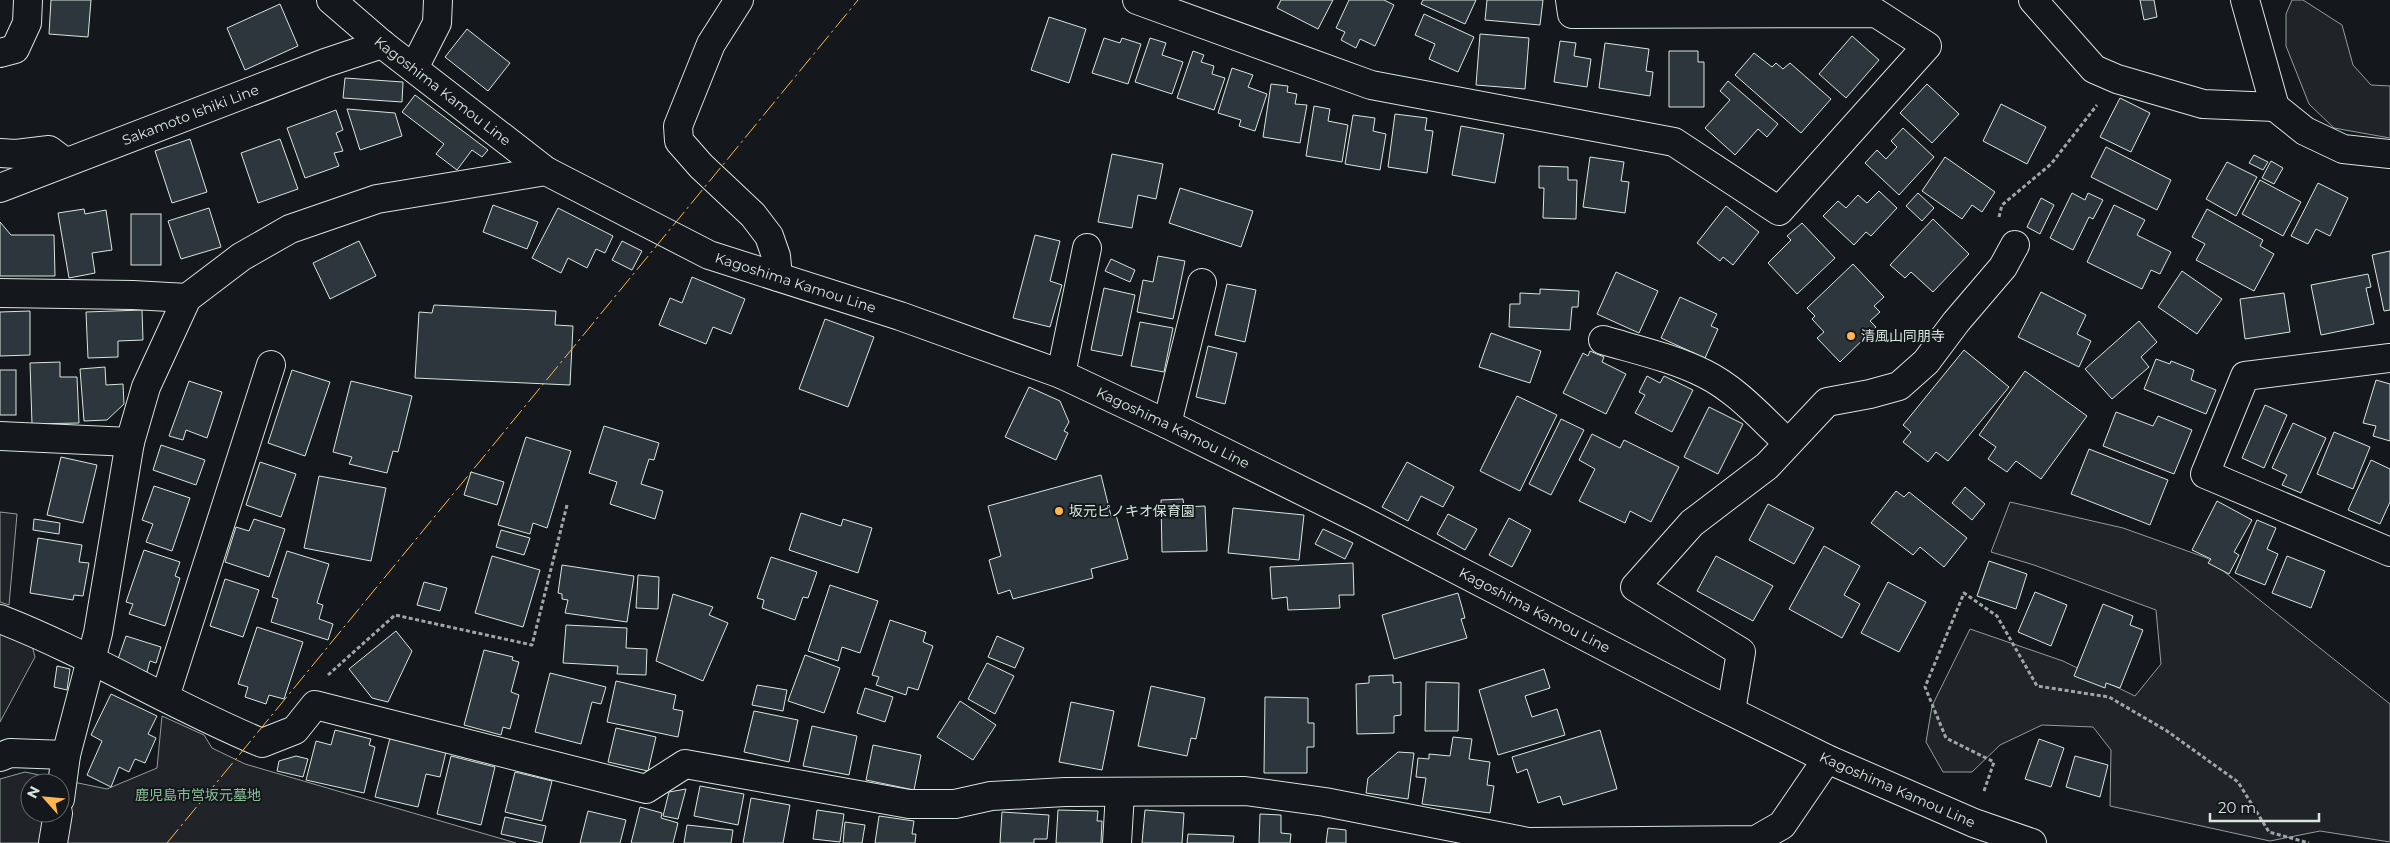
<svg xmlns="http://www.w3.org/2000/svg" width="2390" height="843" viewBox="0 0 2390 843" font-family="Montserrat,'Noto Sans JP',sans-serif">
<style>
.green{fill:#202428;stroke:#939e99;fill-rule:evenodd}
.building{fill:#2c363c;stroke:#d8e6dc}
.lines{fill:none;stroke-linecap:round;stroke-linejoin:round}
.minor-casing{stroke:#d8e6dc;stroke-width:30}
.major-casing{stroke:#d8e6dc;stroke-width:30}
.path{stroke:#9da8a2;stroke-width:3;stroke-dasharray:4 2.5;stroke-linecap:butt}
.minor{stroke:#14181c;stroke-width:28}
.major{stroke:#14181c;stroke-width:28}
.power{stroke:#ffb74d;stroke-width:1;stroke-dasharray:18 4 2.5 4;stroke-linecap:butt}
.poi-dot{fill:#ffb74d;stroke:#14181c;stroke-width:2}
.labels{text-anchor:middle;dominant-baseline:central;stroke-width:4;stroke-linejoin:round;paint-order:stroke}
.street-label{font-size:14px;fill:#d8e6dc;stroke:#14181c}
.poi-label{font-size:14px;fill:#d8e6dc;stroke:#14181c;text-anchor:start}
.park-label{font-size:14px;fill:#8ac095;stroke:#14181c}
</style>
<rect width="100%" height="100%" fill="#14181c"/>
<g class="green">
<polygon points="2292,0 2303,0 2342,25 2353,65 2371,85 2390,86 2390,138 2334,128 2309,104 2286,46 2286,14"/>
<polygon points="2010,502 2123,528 2207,558 2390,704 2390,842 2320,831 2270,841 2110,806 2111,750 2093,727 2042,725 2000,745 1972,772 1943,772 1926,742 1932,706 1970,629 2063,661 2135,696 2161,664 2156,610 2034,565 1991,552"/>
<polygon points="0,512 17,514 9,605 0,602"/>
<polygon points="0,627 30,638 35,657 0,722"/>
<path d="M 162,716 L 204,735 L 212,748 L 245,764 L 516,843 L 0,843 L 0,779 L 25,772 L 107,789 L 157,768 ZM 30,783 L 60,783 L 60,813 L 30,813 Z"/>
</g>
<g class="building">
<polygon points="51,0 91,0 88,37 49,34"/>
<polygon points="1281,0 1333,0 1318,29 1277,8"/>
<polygon points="1349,0 1384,0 1394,5 1375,46 1360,39 1356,48 1341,40 1345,32 1336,28"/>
<polygon points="1423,0 1476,0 1465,24 1421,4"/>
<polygon points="1487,0 1543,0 1540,25 1485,20"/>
<polygon points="2140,0 2154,0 2157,17 2144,20"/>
<polygon points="280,4 298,46 245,70 227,28"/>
<polygon points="1424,14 1474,37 1458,72 1429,59 1435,44 1415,35"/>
<polygon points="1049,17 1086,29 1069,83 1031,70"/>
<polygon points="467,29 510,63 488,91 445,57"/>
<polygon points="1480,34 1529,38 1525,89 1476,85"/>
<polygon points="1852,36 1879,60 1846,98 1819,74"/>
<polygon points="1104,38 1120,43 1122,38 1141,44 1128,84 1092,73"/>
<polygon points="1150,38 1166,43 1162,55 1183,62 1172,94 1135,82"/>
<polygon points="1560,41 1576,43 1574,56 1591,59 1587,87 1554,82"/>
<polygon points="1605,43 1649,49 1646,71 1653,72 1650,96 1599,88"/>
<polygon points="1193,51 1204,55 1201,62 1214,66 1212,74 1225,78 1214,110 1177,98"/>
<polygon points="1669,51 1698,51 1698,62 1704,62 1704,107 1669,107"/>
<polygon points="1754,53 1772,67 1776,63 1783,69 1790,63 1831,99 1801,133 1735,75"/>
<polygon points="1232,68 1253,75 1248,87 1267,94 1255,131 1239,126 1241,120 1218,113"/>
<polygon points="345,78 403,82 402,102 343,98"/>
<polygon points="1728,81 1778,124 1767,137 1758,129 1735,155 1705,128 1730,100 1720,91"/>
<polygon points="1271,84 1288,86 1287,92 1297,94 1295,104 1307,105 1300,143 1263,137"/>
<polygon points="1927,84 1959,114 1932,143 1900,113"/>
<polygon points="415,95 488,150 482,157 472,150 457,170 436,154 444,144 402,112"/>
<polygon points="2120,98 2150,113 2131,152 2100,137"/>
<polygon points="2001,104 2046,127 2027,164 1983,141"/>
<polygon points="1314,106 1330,109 1328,121 1348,125 1342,162 1306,156"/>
<polygon points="347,109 395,113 402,136 360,150"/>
<polygon points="336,110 343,130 336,133 343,151 334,153 339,166 305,178 287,128"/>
<polygon points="1395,114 1427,118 1425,130 1433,131 1427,173 1388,167"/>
<polygon points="1353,115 1375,118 1373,131 1386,134 1380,170 1345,164"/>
<polygon points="1461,126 1504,134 1495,183 1452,175"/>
<polygon points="1903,128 1934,157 1899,195 1865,163 1877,150 1886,159 1897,147 1891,141"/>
<polygon points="190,139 207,192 172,203 155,151"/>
<polygon points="280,139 298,189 258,203 241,153"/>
<polygon points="2106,147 2171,180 2157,210 2091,177"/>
<polygon points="1112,154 1163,164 1156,199 1138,195 1132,228 1098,222"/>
<polygon points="2254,155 2268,162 2263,170 2249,163"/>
<polygon points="1590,157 1624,162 1621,181 1629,182 1625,213 1583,207"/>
<polygon points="1945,157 1995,192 1982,212 1972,205 1962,219 1922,191"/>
<polygon points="2271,161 2283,168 2274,184 2262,178"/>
<polygon points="2227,162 2257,177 2236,216 2206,199"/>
<polygon points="1539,166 1568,167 1568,180 1577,180 1576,219 1543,218 1544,188 1539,188"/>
<polygon points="2260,180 2301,202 2283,236 2242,214"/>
<polygon points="2318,183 2348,198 2330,236 2316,229 2308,244 2291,236"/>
<polygon points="1180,188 1253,211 1241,247 1169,223"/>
<polygon points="1879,191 1897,208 1871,236 1866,232 1854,245 1823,216 1838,201 1846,208 1858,195 1867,203"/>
<polygon points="1918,193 1934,208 1922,221 1906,206"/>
<polygon points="2072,193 2085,200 2088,193 2103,200 2093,219 2089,217 2073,250 2050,238"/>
<polygon points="2041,198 2054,205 2040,234 2027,227"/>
<polygon points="493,205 538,222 527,249 483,232"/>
<polygon points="2114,205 2145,220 2137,235 2171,252 2160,274 2151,270 2142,289 2087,262"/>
<polygon points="1726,206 1759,232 1733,265 1723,257 1720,261 1697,243"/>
<polygon points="209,208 221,247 181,259 168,221"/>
<polygon points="558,208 613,236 605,253 596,249 587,268 568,258 561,273 532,258"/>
<polygon points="84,209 85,214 106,210 112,250 92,253 95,273 69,278 58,213"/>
<polygon points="2207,209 2263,240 2260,246 2274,254 2254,291 2196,260 2205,244 2192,237"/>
<rect x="131" y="214" width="30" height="51"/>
<polygon points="1933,219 1969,254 1933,292 1911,272 1905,278 1890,265"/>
<polygon points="0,222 11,235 54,235 55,276 0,276"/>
<polygon points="1802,223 1835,258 1797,294 1768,263 1791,240 1787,236"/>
<polygon points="1035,235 1060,241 1050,281 1062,285 1050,327 1013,318"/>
<polygon points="359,241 376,276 330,299 313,263"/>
<polygon points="622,241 642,251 632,270 612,260"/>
<polygon points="2390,251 2390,310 2384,311 2372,255"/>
<polygon points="1158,256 1185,261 1173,319 1137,312 1143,280 1153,282"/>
<polygon points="1111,259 1135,270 1130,282 1105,271"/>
<polygon points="1853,264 1884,297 1874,306 1880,312 1870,321 1876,327 1840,362 1817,338 1824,332 1812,319 1815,316 1807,308"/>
<polygon points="2182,271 2222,299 2197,334 2158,307"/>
<polygon points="1616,272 1658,291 1639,333 1597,314"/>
<polygon points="2368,274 2371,287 2366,288 2374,324 2321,335 2311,285"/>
<polygon points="692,277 745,299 731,334 713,327 706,344 659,325 670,298 682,303"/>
<polygon points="1227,284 1256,290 1245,342 1215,335"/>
<polygon points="1104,288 1135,295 1122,356 1091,350"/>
<polygon points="1540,289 1579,291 1578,307 1572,307 1570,330 1509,327 1510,304 1520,304 1520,293 1540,294"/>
<polygon points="2041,292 2086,315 2077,334 2091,341 2079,367 2018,337"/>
<polygon points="2284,293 2290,332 2245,339 2240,299"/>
<polygon points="1680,297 1717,314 1711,326 1718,329 1705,358 1661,338"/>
<polygon points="434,305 556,311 555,325 573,326 570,385 415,378 419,312 432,313"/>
<polygon points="142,310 143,340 118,341 118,357 88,358 86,312"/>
<polygon points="30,311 30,355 0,356 0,312"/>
<polygon points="825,319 874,337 848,407 799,389"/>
<polygon points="2139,321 2157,342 2141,357 2149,367 2112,399 2085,369"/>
<polygon points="1140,322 1173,328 1164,372 1131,366"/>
<polygon points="1491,333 1541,351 1530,383 1479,367"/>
<polygon points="1208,346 1237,353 1225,404 1196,397"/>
<polygon points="1964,350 2009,387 1948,461 1936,452 1928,462 1903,442 1911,432 1903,425"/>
<polygon points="1590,351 1604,357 1602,362 1626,374 1606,414 1563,393 1583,353 1588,356"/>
<polygon points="2156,359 2170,364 2171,361 2194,370 2191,380 2216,390 2206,414 2144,389"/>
<polygon points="60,362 60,377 77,377 79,423 32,424 30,363"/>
<polygon points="105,367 106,385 123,384 124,404 107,420 84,421 80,369"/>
<rect x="0" y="370" width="16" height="45"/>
<polygon points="292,370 330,382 305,456 268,443"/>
<polygon points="2025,371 2087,416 2041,479 2016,461 2007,472 1988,459 1996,447 1979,435"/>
<polygon points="1647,376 1660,383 1664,376 1693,390 1672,432 1635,413 1645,395 1639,392"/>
<polygon points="2376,380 2390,384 2390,441 2373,436 2376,426 2363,423"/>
<polygon points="189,381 222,392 207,438 186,430 183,440 169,436"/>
<polygon points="351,381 412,396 398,452 393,451 387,473 349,464 352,457 333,452"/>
<polygon points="1029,387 1060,401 1069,422 1064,431 1068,433 1056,460 1005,437"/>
<polygon points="1517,396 1557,415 1520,491 1480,471"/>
<polygon points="2265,405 2287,415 2264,468 2242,458"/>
<polygon points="1709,407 1743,424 1718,474 1684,457"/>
<polygon points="2116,412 2153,426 2158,416 2192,430 2174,474 2103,446"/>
<polygon points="1561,419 1584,430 1551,495 1529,484"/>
<polygon points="2293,423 2326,438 2301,493 2282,485 2287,475 2272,468"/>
<polygon points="604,426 659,443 654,460 649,459 641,484 663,491 655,519 610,504 617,482 589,473"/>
<polygon points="2334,432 2370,447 2353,489 2317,474"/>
<polygon points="1592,434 1620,448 1624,440 1679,467 1651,522 1630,511 1625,523 1579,501 1595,469 1579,460"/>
<polygon points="526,437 571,451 547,528 533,523 530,534 498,525"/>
<polygon points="161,445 205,460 196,485 153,470"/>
<polygon points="2089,449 2168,480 2150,525 2071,494"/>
<polygon points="61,457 97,465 83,523 47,515"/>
<polygon points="2371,460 2390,469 2390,502 2380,524 2348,510"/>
<polygon points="260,462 296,474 281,517 246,505"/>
<polygon points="1407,462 1454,487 1443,507 1421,496 1408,521 1382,507"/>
<polygon points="471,472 504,482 497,505 464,495"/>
<polygon points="1101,475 1111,516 1116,515 1128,559 1091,569 1093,578 1013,599 1010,590 998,594 989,560 1001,556 988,506"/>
<polygon points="319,476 386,488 371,561 304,548"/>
<polygon points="154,486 190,498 172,551 146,542 153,524 142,520"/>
<polygon points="1965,487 1985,504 1972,520 1952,503"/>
<polygon points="1896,491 1904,497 1909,492 1967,538 1944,567 1920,547 1913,555 1871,523"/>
<polygon points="1183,499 1184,507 1205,506 1207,551 1162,552 1161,500"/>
<polygon points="2217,501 2252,520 2234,552 2239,555 2229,574 2208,563 2211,559 2192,550"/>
<polygon points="1768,504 1814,528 1794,564 1749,540"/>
<polygon points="1233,508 1304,515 1299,560 1228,553"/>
<polygon points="801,513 841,526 843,519 872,528 858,573 789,550"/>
<polygon points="1448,514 1477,529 1465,550 1437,534"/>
<polygon points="1509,518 1531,530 1512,567 1489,555"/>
<polygon points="34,519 60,523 59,534 33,530"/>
<polygon points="254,519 285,529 269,577 225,562 236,527 249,531"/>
<polygon points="2257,520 2276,528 2267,549 2278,554 2265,585 2235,573"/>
<polygon points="1323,529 1353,543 1345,559 1315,544"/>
<polygon points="501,530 530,538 524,555 496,547"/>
<polygon points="38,538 82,545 79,562 89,563 83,596 74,595 73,600 30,593"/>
<polygon points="1824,546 1860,566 1844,595 1860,604 1842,638 1789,609"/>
<polygon points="144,550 180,562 175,576 180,578 165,626 129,614 133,604 126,602"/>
<polygon points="287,551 329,564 317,603 323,605 319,619 333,624 328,640 271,622 278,599 272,597"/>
<polygon points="492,556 540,570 523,627 475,613"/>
<polygon points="1716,556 1773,586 1753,621 1697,591"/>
<polygon points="2287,556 2325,571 2311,608 2272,593"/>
<polygon points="771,557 817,572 808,598 803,597 795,620 762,608 764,600 757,598"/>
<polygon points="1989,561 2027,574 2016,609 1977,596"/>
<polygon points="1353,563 1354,595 1339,595 1340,608 1288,610 1287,597 1272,599 1270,567"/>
<polygon points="562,565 634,576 627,622 565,613 568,600 562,599 562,594 558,593"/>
<polygon points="638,575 659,577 658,609 636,608"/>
<polygon points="225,579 259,590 243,637 210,626"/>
<polygon points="424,582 447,588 440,611 417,605"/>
<polygon points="1888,582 1926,602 1899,652 1861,633"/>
<polygon points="830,585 878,601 860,653 842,647 838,661 808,651"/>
<polygon points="2035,592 2067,605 2051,646 2018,632"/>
<polygon points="1458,593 1465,618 1461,619 1467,638 1394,659 1382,615"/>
<polygon points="673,594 713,607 709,615 728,623 703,681 656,661"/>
<polygon points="2103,604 2133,616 2130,625 2143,630 2120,688 2106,683 2105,688 2074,676"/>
<polygon points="890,620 926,632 923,642 933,646 918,690 908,687 906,695 876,685 879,677 872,675"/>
<polygon points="566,625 627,628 626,648 647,649 646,675 617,674 618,666 563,663"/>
<polygon points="257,627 303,642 284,699 269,695 266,704 245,697 248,687 238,684"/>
<polygon points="396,631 412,651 388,702 372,698 349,669"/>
<polygon points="126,636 161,647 156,663 150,661 147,672 117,662"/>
<polygon points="997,636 1024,648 1015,668 988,657"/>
<polygon points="484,650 513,657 512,660 519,662 511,692 519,695 510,729 503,727 501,735 464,725"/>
<polygon points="805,655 840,668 824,713 788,701"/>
<polygon points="987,663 1014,676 995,714 968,699"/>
<polygon points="57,666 70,669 67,690 54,687"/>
<polygon points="1544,669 1550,688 1525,696 1532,717 1557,709 1565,735 1498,755 1479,690"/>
<polygon points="550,673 606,687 601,704 592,702 581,744 535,732"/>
<polygon points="1393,675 1393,683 1401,682 1401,715 1394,716 1394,733 1357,734 1356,684 1369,683 1369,676"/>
<polygon points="616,681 676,695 673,709 683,711 678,737 607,722"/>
<polygon points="1426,682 1459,683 1458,731 1425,731"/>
<polygon points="757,685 787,690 783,711 752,705"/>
<polygon points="1151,686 1205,698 1196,739 1191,738 1187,756 1138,746"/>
<polygon points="865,688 893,697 885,722 857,713"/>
<polygon points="111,694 157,716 148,734 156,738 145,763 135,759 129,772 119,767 111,787 87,775 102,741 91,735"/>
<polygon points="1265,697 1308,698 1308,723 1314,723 1314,747 1307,747 1307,773 1264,773"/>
<polygon points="960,701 996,725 973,760 937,737"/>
<polygon points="1071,702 1114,711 1102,770 1059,762"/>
<polygon points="754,711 798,720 789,762 744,752"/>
<polygon points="812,726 857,736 849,775 803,766"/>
<polygon points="616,728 656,737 648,771 608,762"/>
<polygon points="335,730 371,739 369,745 375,747 364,793 306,780 316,741 331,745"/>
<polygon points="1600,730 1617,789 1563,805 1560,796 1538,803 1527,769 1517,773 1512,757"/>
<polygon points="1453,737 1472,739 1469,759 1490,762 1487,785 1494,786 1490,813 1422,804 1426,778 1416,777 1418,758 1429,759 1429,754 1450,756"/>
<polygon points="390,738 446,752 440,777 426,774 418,807 375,797"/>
<polygon points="2039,739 2064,748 2051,787 2025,779"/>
<polygon points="873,745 921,755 914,790 866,780"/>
<polygon points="1398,752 1414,753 1408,799 1366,793 1368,778"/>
<polygon points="296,756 308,759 303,777 277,771 279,761"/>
<polygon points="451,756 495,767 481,825 437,814"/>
<polygon points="2075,756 2108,765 2100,797 2066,787"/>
<polygon points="515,772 552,781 542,821 505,812"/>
<polygon points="700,786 744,794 738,825 694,816"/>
<polygon points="686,789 678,819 663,816 669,792"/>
<polygon points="751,798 790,805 783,843 743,843"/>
<polygon points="640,807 662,813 661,818 678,823 673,843 631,843"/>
<polygon points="817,810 844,814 840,842 813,839"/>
<polygon points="1058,810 1098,811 1097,821 1102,821 1101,843 1056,843"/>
<polygon points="1145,810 1184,813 1182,843 1142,843"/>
<polygon points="588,811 626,820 620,843 580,843"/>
<polygon points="1002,812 1049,815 1047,839 1034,839 1034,843 1000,843"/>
<polygon points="1260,814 1281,815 1281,833 1291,834 1290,843 1259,843"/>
<polygon points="879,816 914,821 912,834 916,834 915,843 875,843"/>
<polygon points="505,817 546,826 542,843 501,834"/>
<polygon points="845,822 865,825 862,843 843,843"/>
<polygon points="687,825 733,830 731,843 684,843"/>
<polygon points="1328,828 1346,830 1346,843 1326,843"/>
<polygon points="1188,834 1234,836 1233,843 1187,843"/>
</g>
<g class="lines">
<g class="minor-casing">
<g id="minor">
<polyline points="739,0 711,44 678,126 679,141 701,166 753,215 769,236 776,256 778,277"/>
<polyline points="1137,0 1371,85 1674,142 1779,211 1927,46 1876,13 1572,14 1570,0"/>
<polyline points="2033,0 2094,69 2117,79 2203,104 2275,107"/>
<polyline points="2245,0 2275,107 2305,131 2343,149 2390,154"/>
<polyline points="0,53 15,49 27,23 28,0"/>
<polyline points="414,68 437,23 438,0"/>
<polyline points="0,153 16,154 49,150 65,162"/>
<polyline points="0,293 133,295 187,298"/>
<path d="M 1603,340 C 1637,350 1673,358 1705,374 C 1737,390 1761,418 1787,442"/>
<polyline points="2390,358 2245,376 2205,474 2390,552"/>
<polyline points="1061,374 1087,248"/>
<polyline points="1167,424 1202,283"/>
<polyline points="0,436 130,442"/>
<path d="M 0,619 C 90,654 172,706 262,743 L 295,730 L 315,705 L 646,789 L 685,764 L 909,804 L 955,804 L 991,796 L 1065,792 L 1245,791 L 1325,802 L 1528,842 L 1756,840 L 1782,825 L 1827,759"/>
<polyline points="165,697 271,365"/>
<polyline points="1731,711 1741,652 1635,587 1692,523 1767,466 1827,402 1870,394 1899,386 1926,362 1956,322 2003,267 2015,245"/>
<polyline points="0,757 10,753 66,755"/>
<polyline points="60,799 66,755 98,633 130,442 146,387 187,298 241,257 290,229 377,199 546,171"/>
<polyline points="53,843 58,813"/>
<polyline points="1117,843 1120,793"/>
</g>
</g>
<g class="major-casing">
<g id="major">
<path id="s1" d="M 331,0 L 382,44 L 546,171 L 709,255 L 900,316 L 1061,374 L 1167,424 L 1361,520 L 1702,697 L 1827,759 L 1974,823 L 2032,843"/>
<path id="s2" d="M 0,188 L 325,63 L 382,44"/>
</g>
</g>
<g class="path">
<polyline points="1999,217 2002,205 2051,164 2097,105"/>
<polyline points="328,675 395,615 532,645 567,505"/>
<polyline points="1984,791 1994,762 1946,738 1925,687 1964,593 1997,616 2037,686 2109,697 2167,731 2238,782 2269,832 2309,843"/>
</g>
<use href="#minor" class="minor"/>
<use href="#major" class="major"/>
<polyline class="power" points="167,843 858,0"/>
</g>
<g class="poi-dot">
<circle cx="1851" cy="336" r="5"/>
<circle cx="1059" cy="511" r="5"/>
</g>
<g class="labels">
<g class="street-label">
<text stroke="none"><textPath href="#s1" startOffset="144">Kagoshima Kamou Line</textPath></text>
<text stroke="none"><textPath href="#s2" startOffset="204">Sakamoto Ishiki Line</textPath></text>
<text stroke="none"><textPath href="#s1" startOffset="549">Kagoshima Kamou Line</textPath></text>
<text stroke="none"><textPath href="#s1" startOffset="954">Kagoshima Kamou Line</textPath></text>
<text stroke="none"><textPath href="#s1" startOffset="1359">Kagoshima Kamou Line</textPath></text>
<text stroke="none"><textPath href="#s1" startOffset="1764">Kagoshima Kamou Line</textPath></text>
</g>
<g class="poi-label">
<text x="1861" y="336">清風山同朋寺</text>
<text x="1069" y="511">坂元ピノキオ保育園</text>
</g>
<g class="park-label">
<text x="198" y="795">鹿児島市営坂元墓地</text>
</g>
</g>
<g transform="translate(45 798) rotate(297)"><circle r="24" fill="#14181c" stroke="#626a69"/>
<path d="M0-4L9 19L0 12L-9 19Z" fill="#ffb74d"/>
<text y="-8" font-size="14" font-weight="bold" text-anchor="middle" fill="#d8e6dc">N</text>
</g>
<path d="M2210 813v8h109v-8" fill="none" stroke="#d8e6dc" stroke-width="2.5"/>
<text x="2218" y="813" font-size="15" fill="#d8e6dc" stroke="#14181c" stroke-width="4" paint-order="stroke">20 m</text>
</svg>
